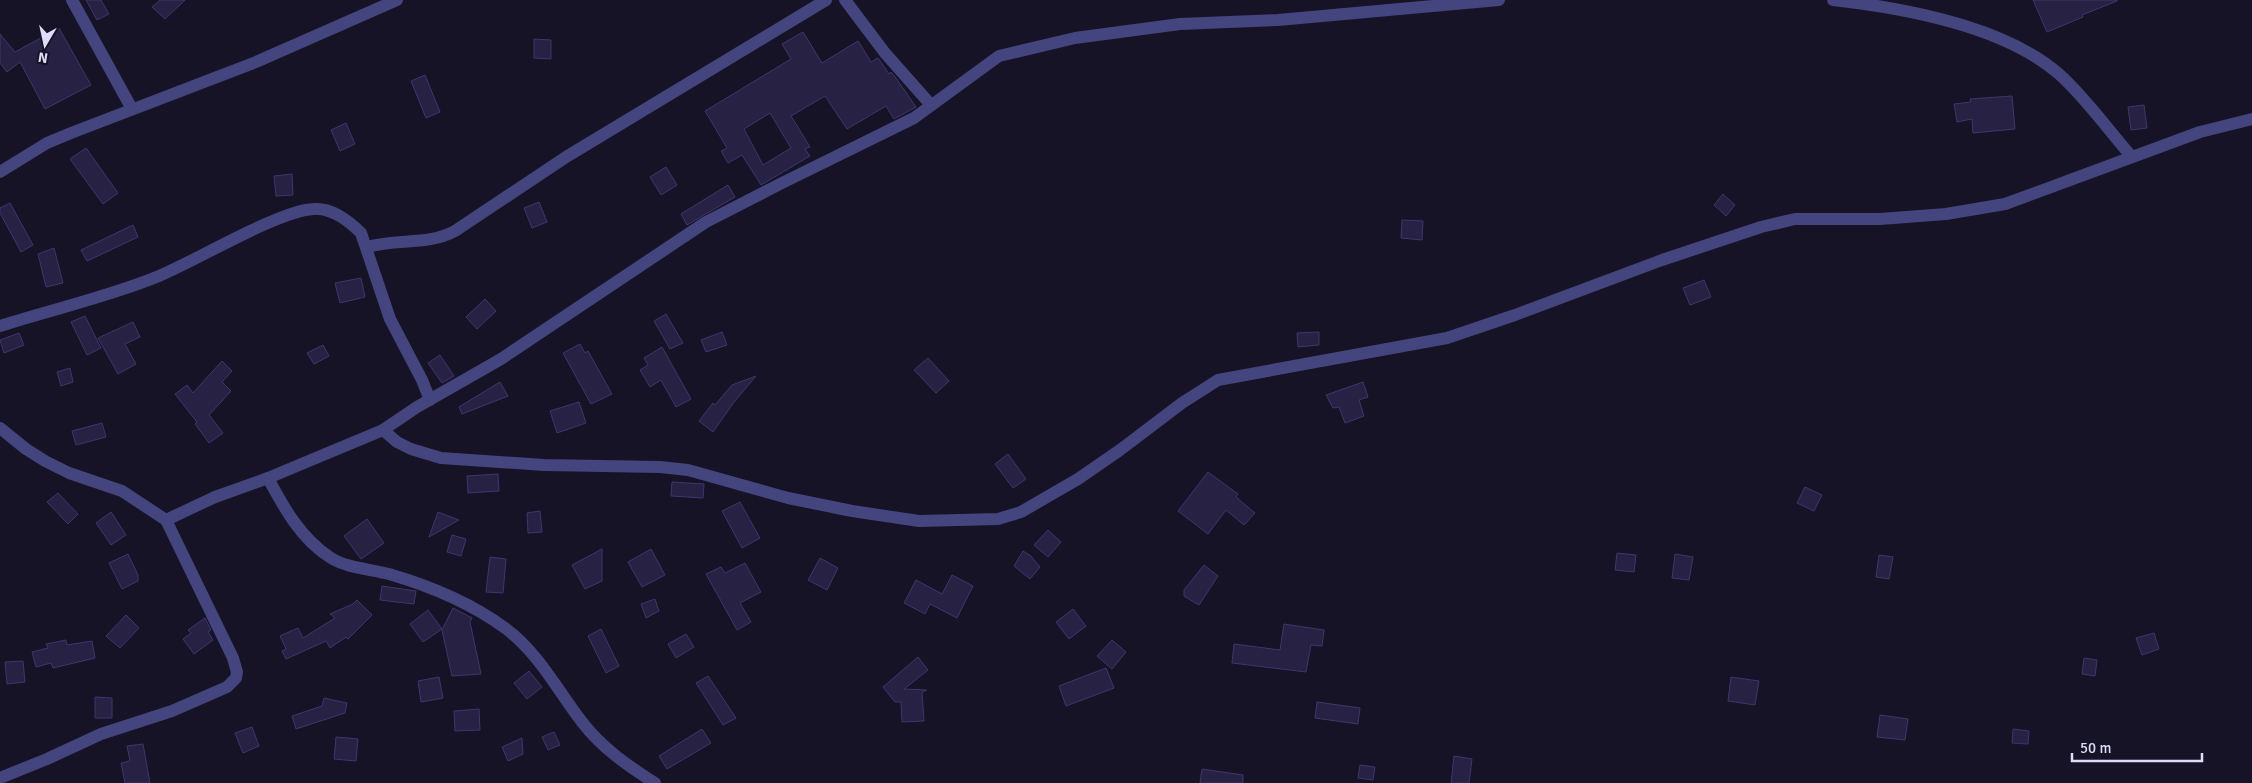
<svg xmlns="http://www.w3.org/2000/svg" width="2252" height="783" viewBox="0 0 2252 783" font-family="Signika,sans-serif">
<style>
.building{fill:#272144;stroke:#3f366d;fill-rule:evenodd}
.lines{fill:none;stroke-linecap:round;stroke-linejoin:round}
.street{stroke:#44447e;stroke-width:12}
</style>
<rect width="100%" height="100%" fill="#151325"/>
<g class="building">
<polygon points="86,0 101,0 109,14 97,20"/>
<polygon points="160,0 185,0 165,19 152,7"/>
<polygon points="2033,0 2117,0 2117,1 2082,15 2083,17 2047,32"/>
<polygon points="59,28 91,85 45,109 20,62 7,72 0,63 0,34 15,52"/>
<path d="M 803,32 L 822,63 L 858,41 L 871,62 L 878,58 L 889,74 L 891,72 L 896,78 L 916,107 L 894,119 L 886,106 L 847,129 L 825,96 L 791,116 L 810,147 L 805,149 L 810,156 L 761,185 L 742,155 L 728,163 L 721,151 L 727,148 L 705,111 L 791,59 L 782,44 ZM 770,113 L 791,148 L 763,165 L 744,129 Z"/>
<polygon points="534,39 551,40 551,59 534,58"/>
<polygon points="425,75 440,112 426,118 411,81"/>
<polygon points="2012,96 2015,129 1973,133 1972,119 1957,122 1954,104 1971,102 1970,99"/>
<polygon points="2144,105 2147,128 2131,130 2128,107"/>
<polygon points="346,123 355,144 340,151 331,130"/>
<polygon points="86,148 118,193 103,204 70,159"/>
<polygon points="666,167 677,185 661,195 650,177"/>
<polygon points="292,174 293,195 276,196 274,176"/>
<polygon points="728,185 735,197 687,225 681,214"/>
<polygon points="1723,194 1735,205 1726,216 1714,205"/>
<polygon points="539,202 547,222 532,228 524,208"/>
<polygon points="10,203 33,245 21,252 0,213 0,208"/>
<polygon points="1402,220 1423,221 1422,240 1401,238"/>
<polygon points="133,225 138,237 87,261 81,250"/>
<polygon points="54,248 63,283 46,287 38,254"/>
<polygon points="361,278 365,297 340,303 335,283"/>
<polygon points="1704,280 1711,297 1690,305 1683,288"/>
<polygon points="485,299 496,311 477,329 466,317"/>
<polygon points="666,314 683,343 670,349 654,321"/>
<polygon points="85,316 101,348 87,355 71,322"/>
<polygon points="133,322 140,337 125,344 136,364 118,374 98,338"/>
<polygon points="722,332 727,345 706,352 701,340"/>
<polygon points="1319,332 1319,345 1298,347 1297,333"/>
<polygon points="19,333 24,345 4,353 0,340"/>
<polygon points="580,344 585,353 588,351 612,394 591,404 563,353"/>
<polygon points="323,345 329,356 314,364 307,353"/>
<polygon points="662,347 691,399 676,407 661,380 650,387 640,370 648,365 644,358"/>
<polygon points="440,355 454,376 442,383 428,363"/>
<polygon points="928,358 949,381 936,393 914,370"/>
<polygon points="222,361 232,371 222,382 231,391 209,415 223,433 209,443 195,424 197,422 175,394 187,385 193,393"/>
<polygon points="70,368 73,382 61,386 57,372"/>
<polygon points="756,376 734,402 713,432 699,421 713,403 715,405 732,385"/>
<polygon points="500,382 508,396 462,414 459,407"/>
<polygon points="1363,382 1368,397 1359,400 1364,416 1345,423 1339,407 1333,408 1326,395"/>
<polygon points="579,402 586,423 557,433 550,411"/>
<polygon points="102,423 106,437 76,445 72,431"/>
<polygon points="1008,454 1026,479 1013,488 995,464"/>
<polygon points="1208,472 1238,494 1236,497 1255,513 1244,525 1226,510 1208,534 1178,511"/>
<polygon points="498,474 499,491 468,493 467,476"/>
<polygon points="672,482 704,484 703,498 671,496"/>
<polygon points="1805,487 1822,495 1814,511 1797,503"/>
<polygon points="58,493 78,514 68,524 47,502"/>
<polygon points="740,502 760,538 742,548 722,511"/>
<polygon points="540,511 542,532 528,533 527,513"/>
<polygon points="111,512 126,535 111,545 96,523"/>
<polygon points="438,512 459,520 429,537"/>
<polygon points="367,519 384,543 361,559 344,536"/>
<polygon points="1048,530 1061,542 1048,557 1034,545"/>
<polygon points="452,535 466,539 461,556 447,552"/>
<polygon points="602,549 602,581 585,589 572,565"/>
<polygon points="651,549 665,575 642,587 628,562"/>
<polygon points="1023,551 1031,556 1040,567 1030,579 1014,566"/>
<polygon points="1617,553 1636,555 1634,572 1615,570"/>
<polygon points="128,554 138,575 138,581 122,589 109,563"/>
<polygon points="1675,554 1693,557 1689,580 1672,578"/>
<polygon points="1879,555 1893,557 1889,579 1876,577"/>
<polygon points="490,557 506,559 503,593 486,592"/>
<polygon points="820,558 838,568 827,590 808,580"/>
<polygon points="745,563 761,592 740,603 751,622 737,630 706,574 721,567 725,573"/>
<polygon points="1204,565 1218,576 1199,605 1184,596 1184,590"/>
<polygon points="952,575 973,586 957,618 930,604 925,614 904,603 916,580 942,594"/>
<polygon points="382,586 416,591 414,604 380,600"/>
<polygon points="655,599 659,611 646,618 641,604"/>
<polygon points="357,600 372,615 348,639 346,637 330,648 326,641 286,659 282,651 286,649 280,636 298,628 303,638 335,618 330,614 353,604"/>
<polygon points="453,608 472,618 470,622 481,674 452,676 442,630"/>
<polygon points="1073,609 1086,626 1069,639 1056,622"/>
<polygon points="428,610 442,629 423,642 410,624"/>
<polygon points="126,615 139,628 120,648 106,636"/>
<polygon points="205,618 211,630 208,632 213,640 194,654 183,639 191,633 188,630"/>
<polygon points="1284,624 1324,630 1322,646 1311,645 1306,672 1232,663 1234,644 1280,650"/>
<polygon points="601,629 619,666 606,673 588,636"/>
<polygon points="2154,633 2159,649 2142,655 2136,638"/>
<polygon points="686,634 694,647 676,658 668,644"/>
<polygon points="66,640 67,645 92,641 95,658 53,668 51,663 36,667 32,652 48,648 46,644"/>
<polygon points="1112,640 1126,652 1112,669 1097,656"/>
<polygon points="918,657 928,670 904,689 927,690 922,692 924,721 902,722 901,702 895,702 883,687"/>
<polygon points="2084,658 2097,660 2095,676 2082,674"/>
<polygon points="23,661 25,682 7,684 5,662"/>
<polygon points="1106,668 1114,688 1066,706 1059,686"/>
<polygon points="529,671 542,687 527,699 514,683"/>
<polygon points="708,676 736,718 723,725 696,683"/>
<polygon points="439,677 443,698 421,702 418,681"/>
<polygon points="1731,677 1759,681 1755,705 1728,701"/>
<polygon points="95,697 112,698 112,718 95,718"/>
<polygon points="324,698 347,703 345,713 296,729 292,716 322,706"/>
<polygon points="1317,702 1360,708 1358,724 1315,718"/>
<polygon points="479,709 480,730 455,731 454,711"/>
<polygon points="1880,715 1908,719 1905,740 1877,737"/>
<polygon points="252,727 259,746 243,753 235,733"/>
<polygon points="702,729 711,743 667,769 659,756"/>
<polygon points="2013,729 2029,731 2028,744 2012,743"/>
<polygon points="554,732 560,745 548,750 542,737"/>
<polygon points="336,737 358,739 356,761 334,759"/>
<polygon points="522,738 523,754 508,761 502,747"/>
<polygon points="143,744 150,783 125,783 121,763 130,761 127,746"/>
<polygon points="1454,756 1472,759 1469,783 1451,783"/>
<polygon points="1360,765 1375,767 1373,780 1358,778"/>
<polygon points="1202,769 1243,775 1243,783 1200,783"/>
</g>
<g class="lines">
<g class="street">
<polyline points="72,0 132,109"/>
<polyline points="845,0 885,53 931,105"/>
<path d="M 1833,0 C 1904,8 2004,26 2059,74 C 2086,98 2108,130 2132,157"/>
<polyline points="0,172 47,143 71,133 256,62 397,0"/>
<path d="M 367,247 C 398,238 427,246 455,231 L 566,157 L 826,0"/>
<path d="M 0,326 C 53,309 108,297 159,276 C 198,259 235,236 275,220 C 287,215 302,209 315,209 C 333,208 349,221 361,233 L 390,319 L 422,380 L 430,400"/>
<polyline points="0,428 26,449 45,461 69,473 122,491 166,520 215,497 268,478 383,430 417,407 501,359 706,222 782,183 914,118 999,56 1075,38 1180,24 1278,20 1499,0"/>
<polyline points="383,430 397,442 411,449 441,458 544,465 660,467 688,470 788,498 852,511 919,521 998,519 1021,512 1078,479 1120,450 1182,403 1218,380 1447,338 1515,315 1662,260 1761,227 1795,219 1880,219 1946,214 2005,204 2200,132 2252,119"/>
<path d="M 268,478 C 284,508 301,539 331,558 C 347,568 370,569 389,574 C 430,586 471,603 505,628 C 538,652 558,691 582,722 C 602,748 628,766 655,783"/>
<polyline points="0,778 47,759 101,734 172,711 227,687 236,678 237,672 233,658 166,520"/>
</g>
</g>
<g transform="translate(45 45) rotate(189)" stroke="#151325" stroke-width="4" paint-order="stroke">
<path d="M0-4L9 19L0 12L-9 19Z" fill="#dedcfa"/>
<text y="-8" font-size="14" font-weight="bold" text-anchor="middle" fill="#dedcfa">N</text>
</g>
<path d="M2072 753v8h130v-8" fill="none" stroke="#dedcfa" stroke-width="2.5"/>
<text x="2080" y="753" font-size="15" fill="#dedcfa" stroke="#151325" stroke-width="4" paint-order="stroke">50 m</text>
</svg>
